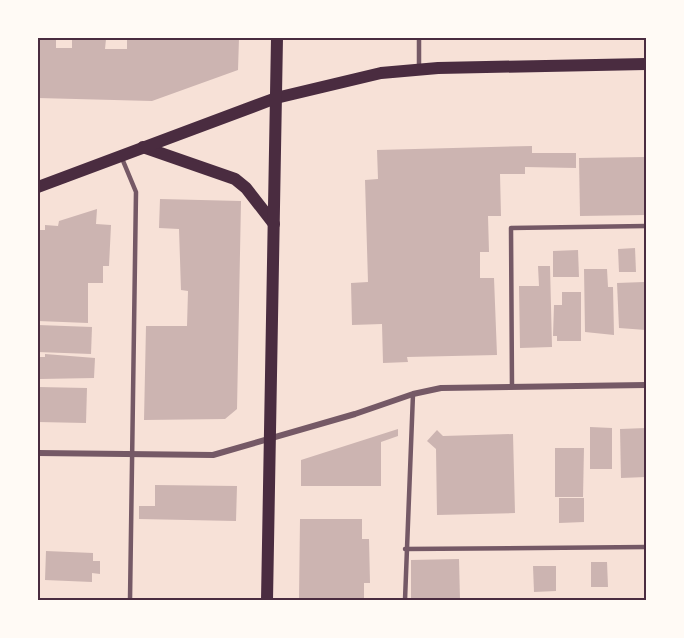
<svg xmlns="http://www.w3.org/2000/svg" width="684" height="638" viewBox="0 0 684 638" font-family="'Playfair Display',serif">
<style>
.building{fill:#ccb4b1}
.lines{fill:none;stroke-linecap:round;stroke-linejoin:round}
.service{stroke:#755966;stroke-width:4.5}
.minor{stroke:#755966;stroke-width:6}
.secondary{stroke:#4a2c40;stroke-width:12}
.neatline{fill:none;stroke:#4a2c40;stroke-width:2}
</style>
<rect width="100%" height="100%" fill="#f7e1d7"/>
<g class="building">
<polygon points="38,38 56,38 56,48 72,48 72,38 106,39 105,49 127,49 127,40 239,38 238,70 152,101 38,98"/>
<polygon points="311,38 333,38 333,39 311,40"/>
<polygon points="532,146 532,153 576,153 576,168 525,167 525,174 500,174 501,216 488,216 489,252 480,252 480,278 494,278 497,355 407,357 408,362 383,363 382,324 352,325 351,283 368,282 365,180 378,179 377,150"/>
<polygon points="646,157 646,215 580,216 579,158"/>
<polygon points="160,199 241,201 237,409 225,419 144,420 146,326 187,326 188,291 181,290 179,229 159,228"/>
<polygon points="97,209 96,224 111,225 109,266 103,266 103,283 88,283 88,323 38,321 38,230 45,230 45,225 58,226 59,221"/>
<polygon points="635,248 636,272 619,272 618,249"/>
<polygon points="578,250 579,277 553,277 553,251"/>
<polygon points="538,266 550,266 552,347 520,348 519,286 539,286"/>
<polygon points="584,269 607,269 608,287 613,287 614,335 585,332"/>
<polygon points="644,282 646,330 619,328 617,283"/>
<polygon points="562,292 581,292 581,341 557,341 557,336 553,336 554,305 562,305"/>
<polygon points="38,325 92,327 91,354 38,352"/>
<polygon points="45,354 95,358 94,378 40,379 40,357 45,357"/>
<polygon points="38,387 87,388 86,423 38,422"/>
<polygon points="590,427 612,428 612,469 590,469"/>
<polygon points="646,428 646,477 621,478 620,429"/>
<polygon points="398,429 398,436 381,442 381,486 301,486 301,460"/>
<polygon points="437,430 443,436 513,434 515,513 437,515 436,449 427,441"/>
<polygon points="555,448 584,448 583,497 555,497"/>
<polygon points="155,485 237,486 236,521 139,519 139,506 155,506"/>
<polygon points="559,498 584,498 584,522 559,523"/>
<polygon points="300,519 362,519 362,539 369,539 370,583 364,583 364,600 299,600"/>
<polygon points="46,551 93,553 93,561 100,561 100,574 92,573 92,582 45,580"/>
<polygon points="459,559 460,600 411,600 411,560"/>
<polygon points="591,562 607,562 608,587 591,587"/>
<polygon points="533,566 556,566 556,591 534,592"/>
</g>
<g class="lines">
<g class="service">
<polyline points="419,69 419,38"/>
<polyline points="121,156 136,192 130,600"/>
<polyline points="512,387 511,228 646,226"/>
<polyline points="405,549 646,547"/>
<polyline points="405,600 413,394"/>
</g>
<polyline class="minor" points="38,453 213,455 355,414 413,394 441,388 646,385"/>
<g class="secondary">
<polyline points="143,147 235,179 246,188 274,224"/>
<polyline points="38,187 276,98 381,73 438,68 646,64"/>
<polyline points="267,600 277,38"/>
</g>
</g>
<rect width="684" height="638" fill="none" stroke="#fffaf5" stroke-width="78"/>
<rect x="39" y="39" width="606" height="560" class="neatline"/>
</svg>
